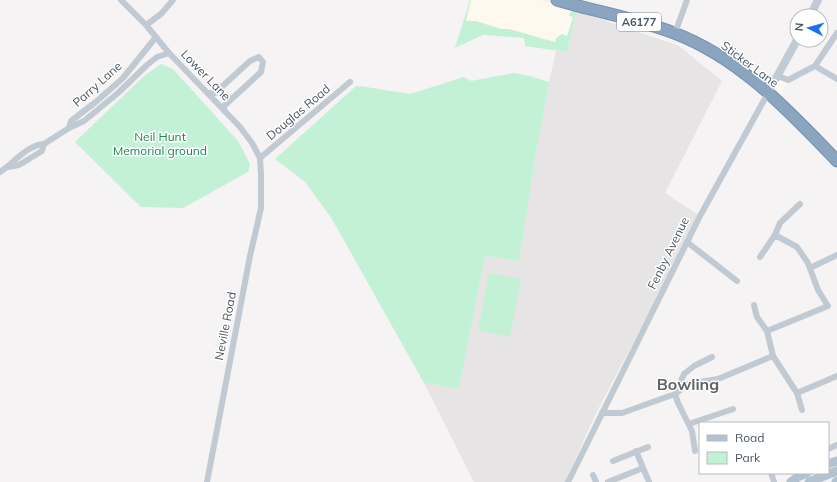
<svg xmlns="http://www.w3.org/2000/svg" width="837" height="482" viewBox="0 0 837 482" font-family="Mulish,sans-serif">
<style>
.commercial{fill:#fdf9ef}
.education{fill:#e6e4e5}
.green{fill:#c3f1d5}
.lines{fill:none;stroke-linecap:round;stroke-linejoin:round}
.highway-casing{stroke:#7690ad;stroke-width:13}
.street{stroke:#c1cad2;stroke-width:6}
.secondary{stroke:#c1cbd6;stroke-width:8}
.primary{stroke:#b3c2d1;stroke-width:9}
.highway{stroke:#8ba5c1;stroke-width:11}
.labels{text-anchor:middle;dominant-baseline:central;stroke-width:3;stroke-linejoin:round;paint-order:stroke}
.shield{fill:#fff;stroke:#808990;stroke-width:1}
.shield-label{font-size:11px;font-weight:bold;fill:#4a5661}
.street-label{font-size:12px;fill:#4a5661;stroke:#fff}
.park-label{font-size:12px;fill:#17864f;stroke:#fff}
.district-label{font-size:16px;font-weight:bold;fill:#5f6368;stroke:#fff}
</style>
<rect width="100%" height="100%" fill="#f5f3f3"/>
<g class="commercial">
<polygon points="470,0 540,0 577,11 567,52 525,46 524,38 483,35 457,47"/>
<polygon points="778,76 788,80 777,102 768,93"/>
</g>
<polygon class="education" points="577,11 679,46 722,81 665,193 700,216 595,415 565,482 474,482 424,383 459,389 485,256 519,261 535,159 549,82 556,51 567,52"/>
<g class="green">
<polygon points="470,0 471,0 466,21 476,21 501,29 509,29 555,42 556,38 562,34 567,36 573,17 569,16 569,14 572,11 577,11 567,52 525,46 524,38 483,35 455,48"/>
<polygon points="161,64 173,69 238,141 250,164 248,172 183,208 141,207 75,142 144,76"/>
<polygon points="514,73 530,76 549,82 535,159 519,261 485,256 459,389 424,383 332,219 305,182 275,159 356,86 366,87 410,94 464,77 471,81"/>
<polygon points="489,273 521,279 510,337 478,330"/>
</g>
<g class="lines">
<g class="highway-casing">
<path id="highway" d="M 557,0 C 596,12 636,18 674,33 C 740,58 789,111 837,161"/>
</g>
<g class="street">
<polyline points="121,0 146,25 169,53 240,127 252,143 260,158 261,174 261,208 250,256 207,482"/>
<polyline points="146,25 161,14 173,0"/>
<polyline points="675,33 687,0"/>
<polyline points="815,66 837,79"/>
<polyline points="778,76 788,80 815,66 837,33"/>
<polyline points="208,93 215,93 250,61 259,57 263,62 261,72 224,106 224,110"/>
<polyline points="69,128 71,121 97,101 123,78 156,37"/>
<polyline points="260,158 350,82"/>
<polyline points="8,167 19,165 42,151 44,144 69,128 84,121 118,93 147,65 157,57 169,53"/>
<path d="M 0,172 C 14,163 27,145 44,144"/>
<polyline points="775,235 780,223 800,204"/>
<polyline points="687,242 737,281"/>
<polyline points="810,268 837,255"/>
<polyline points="754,305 757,317 767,331"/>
<polyline points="773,356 797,393 837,376"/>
<polyline points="797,393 802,410"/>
<polyline points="602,413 622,413 675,394 684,374 694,366 712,357"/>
<polyline points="689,424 733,409"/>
<polyline points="828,449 837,445"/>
<polyline points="636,451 649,482"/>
<polyline points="695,451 692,431 678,403 675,394 688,384 718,379 773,356 767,331 828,306 818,290 808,263 797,247 775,235 760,257"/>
<polyline points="613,461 648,447"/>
<polyline points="771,473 774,482"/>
<polyline points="593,475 596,482"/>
<polyline points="568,482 700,216 768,93"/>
<polyline points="608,482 643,468"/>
</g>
<g class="secondary">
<polyline points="810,16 818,0"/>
<polyline points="768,93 797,40"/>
</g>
<g class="primary">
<polyline points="828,464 837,461"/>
<polyline points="791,482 798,477 807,473"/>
<polyline points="809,482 837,471"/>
<polyline points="836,482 837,481"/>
</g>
<use href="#highway" class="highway"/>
</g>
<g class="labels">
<rect class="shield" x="617" y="13" width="44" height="18" rx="3"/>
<g class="shield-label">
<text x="639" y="22">A6177</text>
</g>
<g class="street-label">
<text transform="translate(750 64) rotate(37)">Sticker Lane</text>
<text transform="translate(206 75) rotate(46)">Lower Lane</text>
<text transform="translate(97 84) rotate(-42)">Parry Lane</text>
<text transform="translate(298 112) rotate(-40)">Douglas Road</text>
<text transform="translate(668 253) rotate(-64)">Fenby Avenue</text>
<text transform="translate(225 326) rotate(-79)">Neville Road</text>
</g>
<g class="park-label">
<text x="160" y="136">Neil Hunt<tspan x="160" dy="14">Memorial ground</tspan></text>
</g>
<g class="district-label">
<text x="688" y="384">Bowling</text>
</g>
</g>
<rect x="699" y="422" width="130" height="52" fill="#ffffff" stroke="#b7bbc0"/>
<rect x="707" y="435" width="20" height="6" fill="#b3c2d1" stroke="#b7bbc0"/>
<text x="735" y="442" font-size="12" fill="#4a5661">Road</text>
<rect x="707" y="452" width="20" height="12" fill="#c3f1d5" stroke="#b7bbc0"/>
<text x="735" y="462" font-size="12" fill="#4a5661">Park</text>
<g transform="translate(809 28) rotate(276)"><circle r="19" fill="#ffffff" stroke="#b7bbc0"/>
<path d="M0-3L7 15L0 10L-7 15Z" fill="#1a73e8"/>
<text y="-6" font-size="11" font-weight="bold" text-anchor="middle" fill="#4a5661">N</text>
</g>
</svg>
